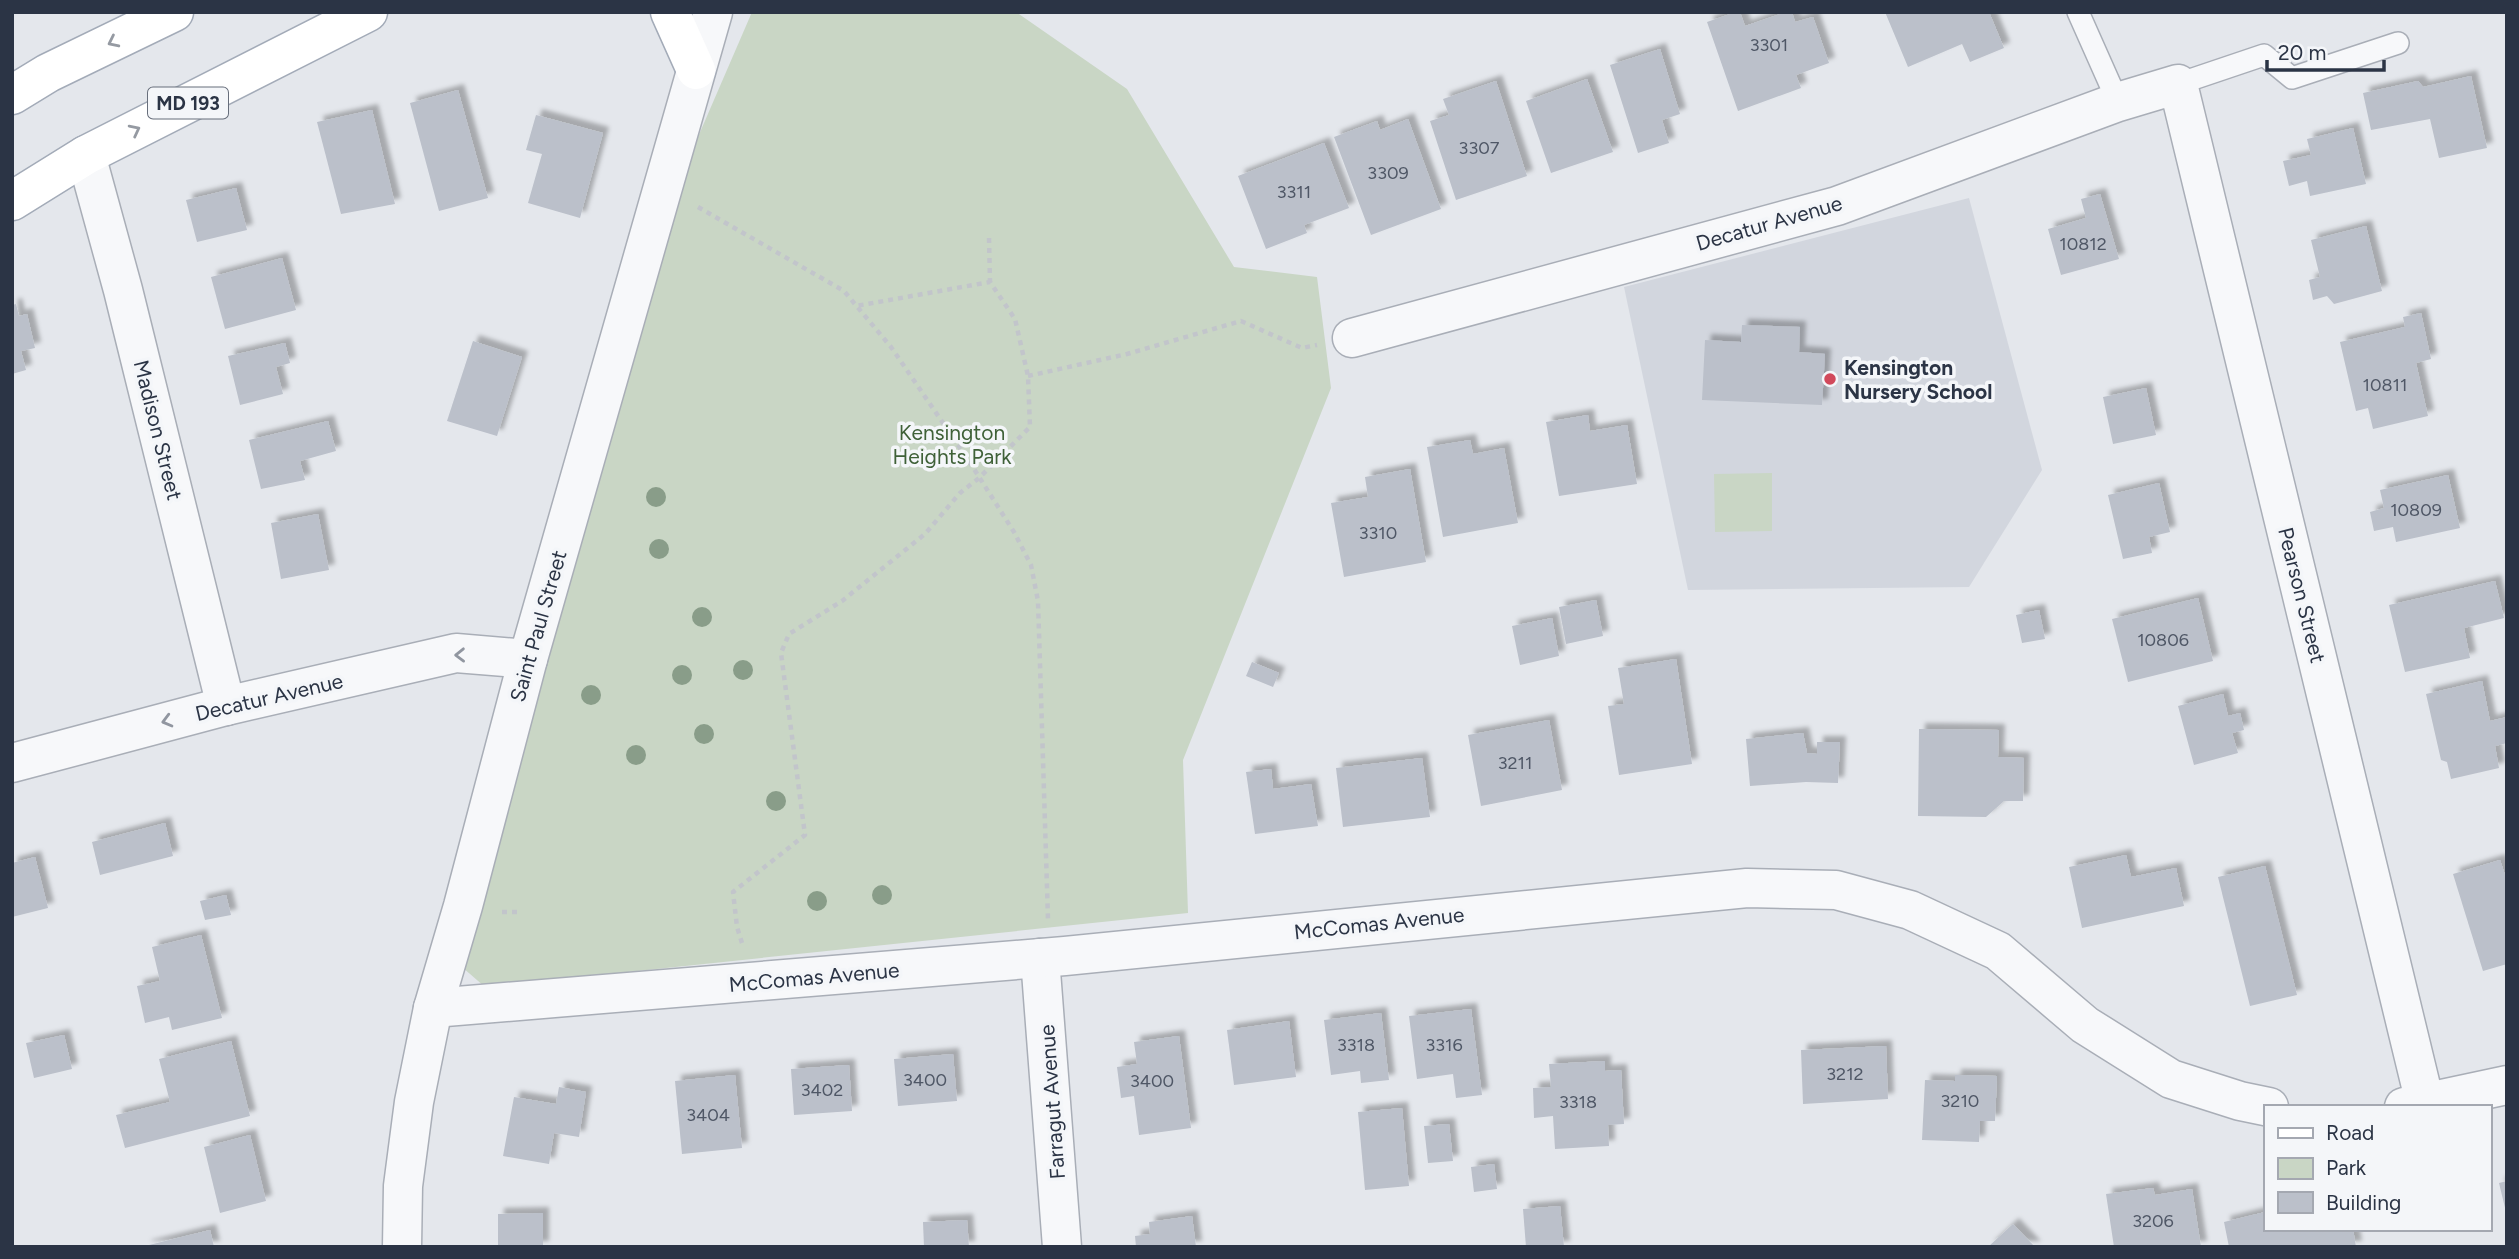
<svg xmlns="http://www.w3.org/2000/svg" width="2519" height="1259" viewBox="0 0 2519 1259" font-family="Figtree,sans-serif">
<style>
.built{fill:#d2d6de}
.green{fill:#c9d6c5}
.building{fill:#bbc0ca;filter:url(#shadow)}
.lines{fill:none;stroke-linecap:round;stroke-linejoin:round}
.lane-casing{stroke:#a9aeb7;stroke-width:24}
.street-casing{stroke:#a9aeb7;stroke-width:41}
.primary-casing{stroke:#a3abb8;stroke-width:41}
.path{stroke:#c2c5cb;stroke-width:4.5;stroke-dasharray:5 5;stroke-linecap:butt}
.lane{stroke:#f7f8fa;stroke-width:21}
.street{stroke:#f7f8fa;stroke-width:38}
.primary{stroke:#fff;stroke-width:38}
.tree{fill:#899d89}
.oneway{stroke:#959aa2}
.oneway2{stroke:#9196a0}
.poi-dot{fill:#d1495b;stroke:#f4f6f9;stroke-width:2.5}
.labels{text-anchor:middle;dominant-baseline:central;stroke-width:7;stroke-linejoin:round;paint-order:stroke}
.number-label{font-size:18px;fill:#4f5766}
.shield{fill:#f4f6f9;stroke:#676e7b;stroke-width:2}
.shield-label{font-size:19px;font-weight:bold;fill:#2b3445}
.street-label{font-size:21px;fill:#2b3445;stroke:#f4f6f9}
.poi-label{font-size:21px;font-weight:bold;fill:#2b3445;stroke:#f4f6f9;text-anchor:start}
.park-label{font-size:21px;fill:#3f6138;stroke:#f4f6f9}
</style>
<defs>
<filter id="shadow"><feDropShadow dx="6" dy="-6" stdDeviation="2" flood-color="#0004"/></filter>
</defs>
<rect width="100%" height="100%" fill="#e4e7ec"/>
<polygon class="built" points="1969,198 2042,470 1969,587 1688,590 1624,287"/>
<g class="green">
<polygon points="752,12 1016,12 1127,89 1234,267 1317,277 1331,388 1183,760 1188,913 485,987 462,967 685,167"/>
<polygon points="1772,473 1772,531 1715,532 1714,474"/>
</g>
<g class="building">
<polygon points="1736,12 1740,12 1745,26 1786,12 1792,12 1795,22 1813,17 1829,63 1796,75 1801,88 1738,111 1707,22"/>
<polygon points="1885,12 1989,12 2004,48 1970,62 1962,44 1908,67"/>
<polygon points="1660,49 1680,114 1662,120 1669,143 1638,153 1610,65"/>
<polygon points="2471,76 2487,148 2439,158 2430,119 2371,130 2363,93 2418,81 2423,87"/>
<polygon points="1587,79 1613,152 1551,173 1526,101"/>
<polygon points="1496,81 1527,176 1456,200 1430,121 1449,115 1443,99"/>
<polygon points="458,90 488,198 439,211 410,103"/>
<polygon points="372,110 395,204 341,214 317,122"/>
<polygon points="536,115 603,133 580,218 528,203 542,154 526,150"/>
<polygon points="1408,119 1441,209 1371,235 1334,137 1377,121 1380,130"/>
<polygon points="2353,128 2366,184 2310,196 2307,181 2289,186 2283,161 2311,155 2307,139"/>
<polygon points="1324,143 1349,208 1304,225 1307,233 1266,249 1238,176"/>
<polygon points="236,188 247,230 197,242 186,200"/>
<polygon points="2100,194 2119,259 2061,275 2048,229 2086,218 2081,199"/>
<polygon points="2366,226 2382,291 2334,304 2327,296 2313,300 2309,280 2320,277 2311,240"/>
<polygon points="282,258 296,310 225,329 211,277"/>
<polygon points="16,304 19,316 27,314 35,348 21,351 26,370 12,374 12,305"/>
<polygon points="2421,313 2431,359 2416,363 2428,416 2373,429 2368,408 2356,411 2340,342 2405,327 2403,317"/>
<polygon points="1742,325 1800,327 1799,352 1825,354 1822,405 1702,400 1705,340 1741,342"/>
<polygon points="473,341 522,357 497,436 447,421"/>
<polygon points="285,343 290,363 276,367 283,394 240,405 228,356"/>
<polygon points="2146,388 2156,435 2113,444 2103,397"/>
<polygon points="1588,415 1590,431 1627,425 1637,484 1559,496 1546,422"/>
<polygon points="328,421 336,451 300,461 305,480 261,489 249,440"/>
<polygon points="1470,440 1473,454 1504,448 1518,523 1443,537 1427,447"/>
<polygon points="1410,469 1426,562 1344,577 1331,503 1368,497 1365,477"/>
<polygon points="2448,475 2460,528 2396,542 2393,527 2374,531 2370,512 2384,508 2380,490"/>
<polygon points="2159,483 2170,532 2149,537 2152,553 2123,559 2108,495"/>
<polygon points="318,514 329,570 281,579 271,523"/>
<polygon points="2495,581 2504,618 2464,628 2470,658 2405,672 2389,605"/>
<polygon points="2198,598 2213,661 2128,682 2112,619"/>
<polygon points="1596,600 1603,636 1566,644 1559,607"/>
<polygon points="2039,610 2045,639 2022,643 2016,615"/>
<polygon points="1552,618 1559,656 1520,665 1512,626"/>
<polygon points="1676,659 1692,764 1619,775 1608,706 1624,704 1618,668"/>
<polygon points="1252,662 1279,673 1273,687 1246,676"/>
<polygon points="2482,681 2490,721 2507,717 2507,743 2495,746 2499,768 2451,779 2447,762 2441,760 2426,694"/>
<polygon points="2223,694 2228,716 2240,713 2244,730 2232,733 2238,753 2194,765 2178,706"/>
<polygon points="1549,720 1562,790 1481,806 1468,735"/>
<polygon points="1919,729 1999,730 1998,757 2024,758 2023,801 2004,801 1986,817 1918,816"/>
<polygon points="1803,733 1807,753 1817,754 1817,742 1840,742 1838,783 1806,782 1750,786 1746,739"/>
<polygon points="1422,758 1430,817 1343,827 1336,768"/>
<polygon points="1271,769 1273,789 1311,784 1318,826 1255,834 1246,772"/>
<polygon points="165,823 173,856 100,875 92,842"/>
<polygon points="2126,855 2131,877 2176,868 2184,906 2082,928 2069,867"/>
<polygon points="35,857 48,908 12,917 12,863"/>
<polygon points="2500,860 2507,881 2507,964 2483,971 2453,874"/>
<polygon points="2265,866 2297,995 2250,1006 2218,877"/>
<polygon points="226,895 231,915 205,920 200,901"/>
<polygon points="201,935 222,1018 172,1030 169,1017 145,1023 137,986 160,981 152,947"/>
<polygon points="1471,1009 1482,1095 1456,1098 1453,1074 1417,1079 1409,1016"/>
<polygon points="1381,1013 1389,1080 1361,1083 1360,1071 1331,1075 1324,1020"/>
<polygon points="1289,1021 1296,1077 1234,1085 1227,1030"/>
<polygon points="64,1035 72,1069 34,1078 26,1043"/>
<polygon points="1179,1036 1191,1128 1139,1135 1134,1096 1121,1098 1117,1067 1137,1064 1134,1042"/>
<polygon points="231,1041 250,1116 125,1148 116,1115 170,1102 159,1059"/>
<polygon points="1886,1046 1888,1099 1803,1104 1801,1050"/>
<polygon points="953,1054 957,1101 898,1106 894,1059"/>
<polygon points="1605,1061 1605,1071 1621,1070 1624,1124 1608,1125 1609,1146 1555,1149 1553,1116 1534,1118 1533,1088 1551,1087 1549,1064"/>
<polygon points="849,1065 852,1111 794,1115 791,1069"/>
<polygon points="735,1075 742,1148 682,1154 675,1081"/>
<polygon points="1955,1075 1997,1076 1995,1121 1980,1121 1979,1142 1922,1140 1925,1080 1955,1081"/>
<polygon points="559,1087 586,1092 579,1137 554,1133 549,1164 503,1156 514,1097 556,1104"/>
<polygon points="1402,1108 1409,1186 1365,1190 1358,1112"/>
<polygon points="1449,1124 1453,1161 1428,1163 1424,1126"/>
<polygon points="250,1135 266,1201 220,1213 204,1147"/>
<polygon points="1494,1164 1497,1189 1474,1192 1471,1167"/>
<polygon points="2507,1181 2507,1212 2506,1212 2499,1183"/>
<polygon points="2153,1188 2155,1195 2192,1189 2201,1247 2114,1247 2106,1194"/>
<polygon points="1560,1206 1564,1247 1526,1247 1523,1209"/>
<polygon points="2265,1212 2265,1229 2353,1229 2356,1247 2229,1247 2224,1222"/>
<polygon points="543,1213 543,1247 498,1247 498,1214"/>
<polygon points="1192,1216 1196,1247 1136,1247 1135,1236 1150,1234 1149,1222"/>
<polygon points="967,1220 969,1247 924,1247 923,1222"/>
<polygon points="2013,1224 2035,1247 1988,1247"/>
<polygon points="210,1230 214,1247 145,1247 145,1246"/>
</g>
<g class="lines">
<g class="lane-casing">
<g id="lane">
<polyline points="2078,12 2118,102"/>
<polyline points="2178,84 2264,55 2292,78 2398,43"/>
</g>
</g>
<g class="street-casing">
<g id="street">
<polyline points="86,155 123,290 226,706"/>
<polyline points="1352,338 1837,206 2118,102 2178,84 2426,1107"/>
<polyline points="12,763 226,706 456,653 528,659"/>
<polyline points="1040,958 1062,1247"/>
<polyline points="433,1008 1065,956 1747,888 1836,890 1910,910 1998,951 2085,1025 2171,1079 2240,1101 2269,1107"/>
<polyline points="2404,1107 2507,1085"/>
<polyline points="402,1247 403,1186 414,1102 433,1008 463,906 528,659 713,12"/>
</g>
</g>
<g class="primary-casing">
<g id="primary">
<polyline points="670,12 696,70"/>
<polyline points="12,95 48,73 174,12"/>
<polyline points="12,201 86,155 368,12"/>
</g>
</g>
<g class="path">
<polyline points="698,207 844,291 891,347 967,458 1014,532 1031,565 1038,601 1048,919"/>
<polyline points="989,238 990,282"/>
<polyline points="1028,376 1127,354 1241,321 1302,348 1317,345"/>
<polyline points="502,912 522,912"/>
<polyline points="742,943 737,927 733,892 805,835 781,653 789,634 842,601 925,534 960,493 979,478 1030,427 1028,376 1015,319 990,282 856,306"/>
</g>
<use href="#lane" class="lane"/>
<use href="#street" class="street"/>
<use href="#primary" class="primary"/>
</g>
<g class="tree">
<circle cx="656" cy="497" r="10"/>
<circle cx="659" cy="549" r="10"/>
<circle cx="702" cy="617" r="10"/>
<circle cx="743" cy="670" r="10"/>
<circle cx="682" cy="675" r="10"/>
<circle cx="591" cy="695" r="10"/>
<circle cx="704" cy="734" r="10"/>
<circle cx="636" cy="755" r="10"/>
<circle cx="776" cy="801" r="10"/>
<circle cx="882" cy="895" r="10"/>
<circle cx="817" cy="901" r="10"/>
</g>
<defs><path id="oneway-chevron" d="M-2-3.5L2.5 0L-2 3.5" fill="none" stroke-width="1.6" stroke-linecap="round" stroke-linejoin="round" transform="scale(1.75)"/></defs>
<g class="oneway">
<use href="#oneway-chevron" transform="translate(113 42) rotate(154)"/>
<use href="#oneway-chevron" transform="translate(135 130) rotate(-27)"/>
</g>
<g class="oneway2">
<use href="#oneway-chevron" transform="translate(460 655) rotate(179)"/>
<use href="#oneway-chevron" transform="translate(167 721) rotate(165)"/>
</g>
<circle class="poi-dot" cx="1830" cy="379" r="7"/>
<g class="labels">
<g class="number-label">
<text x="1769" y="45">3301</text>
<text x="1479" y="148">3307</text>
<text x="1388" y="173">3309</text>
<text x="1294" y="192">3311</text>
<text x="2083" y="244">10812</text>
<text x="2385" y="385">10811</text>
<text x="2416" y="510">10809</text>
<text x="1378" y="533">3310</text>
<text x="2163" y="640">10806</text>
<text x="1515" y="763">3211</text>
<text x="1356" y="1045">3318</text>
<text x="1444" y="1045">3316</text>
<text x="1845" y="1074">3212</text>
<text x="925" y="1080">3400</text>
<text x="1152" y="1081">3400</text>
<text x="822" y="1090">3402</text>
<text x="1960" y="1101">3210</text>
<text x="1578" y="1102">3318</text>
<text x="708" y="1115">3404</text>
<text x="2153" y="1221">3206</text>
</g>
<rect class="shield" x="148" y="87.5" width="80" height="31" rx="5"/>
<g class="shield-label">
<text x="188" y="103">MD 193</text>
</g>
<g class="street-label">
<text transform="translate(1769 223) rotate(-16)">Decatur Avenue</text>
<text transform="translate(158 430) rotate(76)">Madison Street</text>
<text transform="translate(2302 595) rotate(76)">Pearson Street</text>
<text transform="translate(538 626) rotate(-74)">Saint Paul Street</text>
<text transform="translate(269 697) rotate(-13)">Decatur Avenue</text>
<text transform="translate(1379 923) rotate(-6)">McComas Avenue</text>
<text transform="translate(814 977) rotate(-5)">McComas Avenue</text>
<text transform="translate(1052 1102) rotate(-94)">Farragut Avenue</text>
</g>
<g class="poi-label">
<text x="1844" y="367">Kensington<tspan x="1844" dy="24">Nursery School</tspan></text>
</g>
<g class="park-label">
<text x="952" y="432">Kensington<tspan x="952" dy="24">Heights Park</tspan></text>
</g>
</g>
<rect width="2519" height="1259" fill="none" stroke="#2b3445" stroke-width="28"/>
<rect x="2264" y="1105" width="228" height="126" fill="#f4f6f9" stroke="#a4a8b1" stroke-width="2"/>
<rect x="2278" y="1128" width="35" height="10" fill="#ffffff" stroke="#a4a8b1" stroke-width="2"/>
<text x="2326" y="1140" font-size="21" fill="#2b3445">Road</text>
<rect x="2278" y="1158" width="35" height="21" fill="#c9d6c5" stroke="#a4a8b1" stroke-width="2"/>
<text x="2326" y="1175" font-size="21" fill="#2b3445">Park</text>
<rect x="2278" y="1192" width="35" height="21" fill="#bbc0ca" stroke="#a4a8b1" stroke-width="2"/>
<text x="2326" y="1210" font-size="21" fill="#2b3445">Building</text>
<path d="M2267 60v10h117v-10" fill="none" stroke="#2b3445" stroke-width="3.5"/>
<text x="2278" y="60" font-size="21" fill="#2b3445" stroke="#f4f6f9" stroke-width="5" paint-order="stroke">20 m</text>
</svg>
